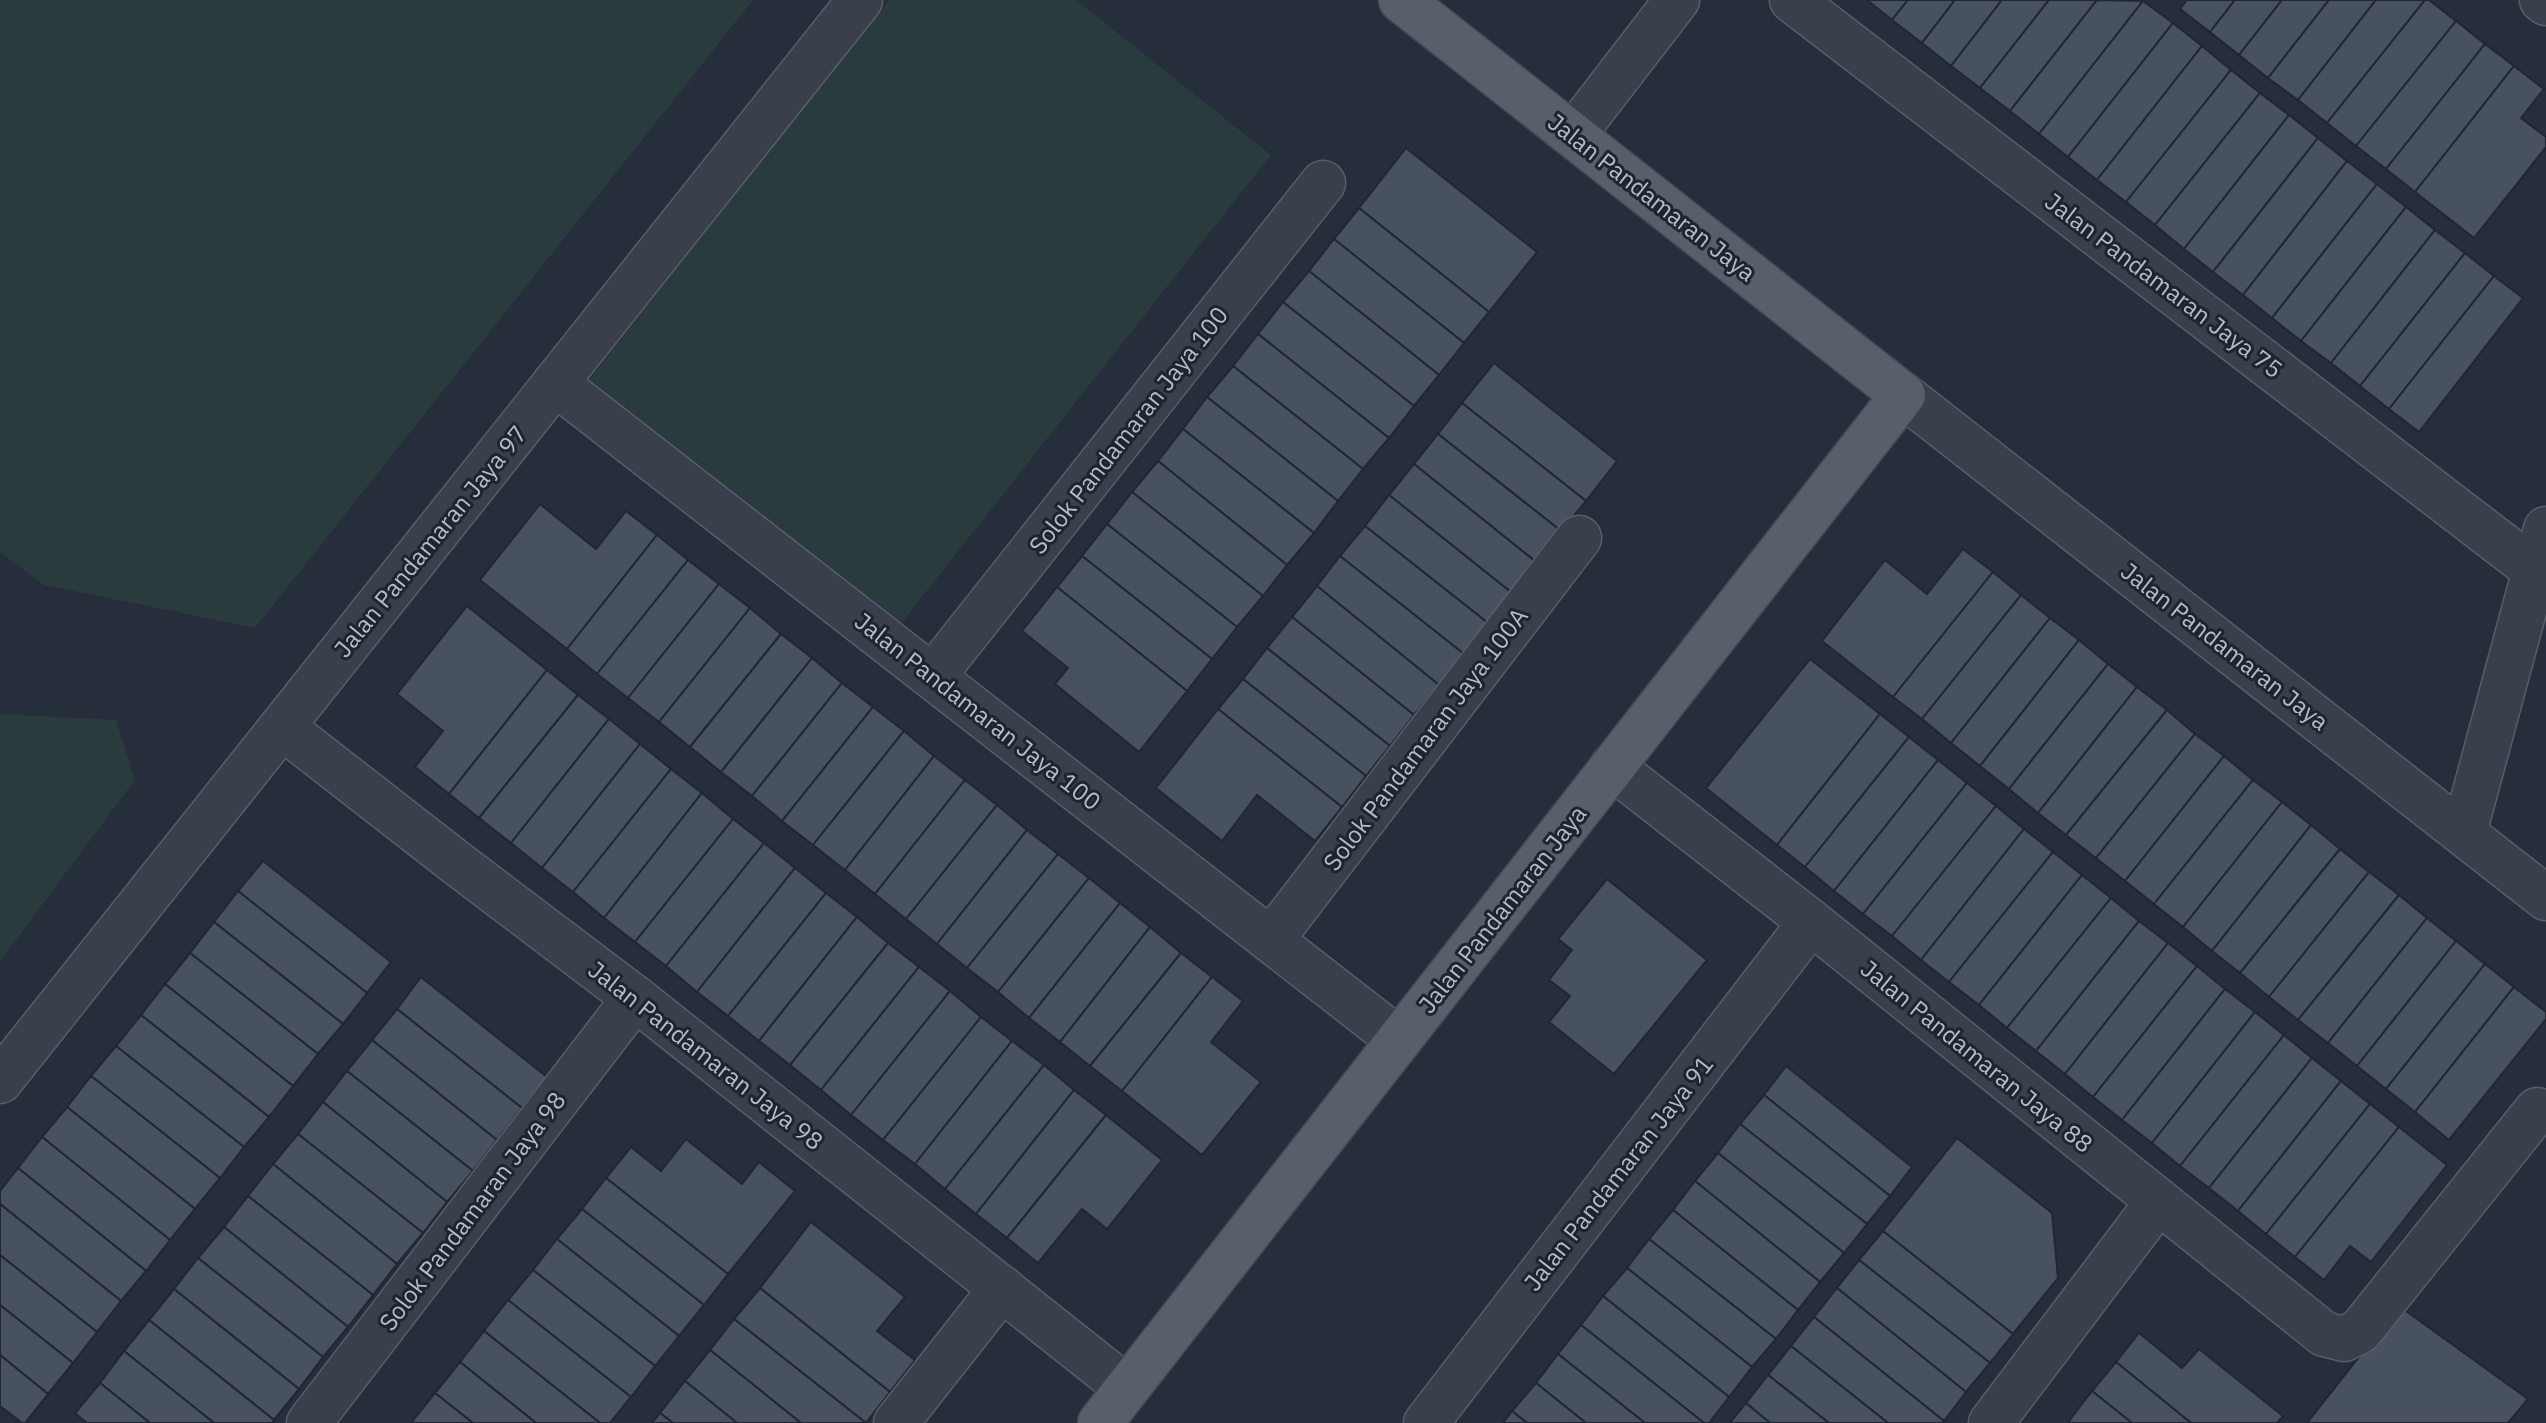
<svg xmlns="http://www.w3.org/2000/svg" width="2546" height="1423" viewBox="0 0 2546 1423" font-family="'IBM Plex Sans',sans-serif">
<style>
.green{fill:#293b3d}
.building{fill:#475160;stroke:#202732;stroke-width:2}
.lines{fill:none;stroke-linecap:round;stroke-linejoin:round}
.minor-casing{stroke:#575e69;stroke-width:47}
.major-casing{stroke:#424954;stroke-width:47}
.minor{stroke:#39404c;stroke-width:44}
.major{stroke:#575f6b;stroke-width:44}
.labels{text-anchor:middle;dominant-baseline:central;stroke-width:6;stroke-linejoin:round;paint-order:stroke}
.street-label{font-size:24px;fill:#b5bbc7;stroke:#1e2530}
</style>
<rect width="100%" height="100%" fill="#262e3b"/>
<g class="green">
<polygon points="0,0 753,0 255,628 44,585 0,552"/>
<polygon points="889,0 1076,0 1271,155 896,630 585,385"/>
<polygon points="0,714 116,720 135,780 0,961"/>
</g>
<g class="building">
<polygon points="1867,0 1908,0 1892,20"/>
<polygon points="1908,0 1955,0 1922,43 1892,20"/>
<polygon points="1955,0 2002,0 1951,66 1922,43"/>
<polygon points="2002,0 2049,0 1980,88 1951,66"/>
<polygon points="2049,0 2097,0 2010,111 1980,88"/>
<polygon points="2097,0 2143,1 2039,134 2010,111"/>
<polygon points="2187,0 2235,0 2210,32 2180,9"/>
<polygon points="2235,0 2282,0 2239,55 2210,32"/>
<polygon points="2282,0 2329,0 2268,78 2239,55"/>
<polygon points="2329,0 2376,0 2298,100 2268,78"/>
<polygon points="2376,0 2425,0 2327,123 2298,100"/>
<polygon points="2425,0 2429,0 2456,21 2356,146 2327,123"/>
<polygon points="2143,1 2173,23 2068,157 2039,134"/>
<polygon points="2456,21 2485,44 2386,169 2356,146"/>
<polygon points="2173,23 2202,46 2097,180 2068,157"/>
<polygon points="2485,44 2514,66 2415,192 2386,169"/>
<polygon points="2202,46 2231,70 2126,202 2097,180"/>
<polygon points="2514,66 2544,89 2521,118 2546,137 2546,147 2474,238 2415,192"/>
<polygon points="2231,70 2260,93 2155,225 2126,202"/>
<polygon points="2260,93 2289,115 2184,249 2155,225"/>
<polygon points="2289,115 2318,138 2213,272 2184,249"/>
<polygon points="2318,138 2347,161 2243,295 2213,272"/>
<polygon points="1406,148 1537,252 1489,312 1359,208"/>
<polygon points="2347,161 2377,184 2272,318 2243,295"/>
<polygon points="2377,184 2406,207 2301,341 2272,318"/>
<polygon points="2406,207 2435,230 2331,363 2301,341"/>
<polygon points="1359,208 1489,312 1464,343 1334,239"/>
<polygon points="2435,230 2465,253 2360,386 2331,363"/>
<polygon points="1334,239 1464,343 1439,375 1309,271"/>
<polygon points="2465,253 2494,276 2389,409 2360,386"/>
<polygon points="1309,271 1439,375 1414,406 1283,302"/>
<polygon points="2494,276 2523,298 2419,432 2389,409"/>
<polygon points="1283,302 1414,406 1389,438 1258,334"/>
<polygon points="1258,334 1389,438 1363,469 1233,366"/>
<polygon points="1494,363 1617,461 1586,501 1462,403"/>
<polygon points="1233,366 1363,469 1338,501 1207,397"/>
<polygon points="1207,397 1338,501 1314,533 1183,429"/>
<polygon points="1462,403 1586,501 1561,531 1438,434"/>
<polygon points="1183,429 1314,533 1287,565 1158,461"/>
<polygon points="1438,434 1561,531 1536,562 1414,464"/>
<polygon points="1158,461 1287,565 1263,596 1132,492"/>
<polygon points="1414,464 1536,562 1512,593 1389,495"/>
<polygon points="1132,492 1263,596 1237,627 1107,524"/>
<polygon points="1389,495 1512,593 1488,623 1365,526"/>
<polygon points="540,504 596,549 626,511 657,535 567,649 480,580"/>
<polygon points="1107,524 1237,627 1212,659 1082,556"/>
<polygon points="1365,526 1488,623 1464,654 1340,556"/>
<polygon points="657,535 688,560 597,674 567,649"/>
<polygon points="1963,549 1993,572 1893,697 1822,641 1885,560 1927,594"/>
<polygon points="1082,556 1212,659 1187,691 1057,587"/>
<polygon points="1340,556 1464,654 1439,685 1317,586"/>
<polygon points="688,560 719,584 628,698 597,674"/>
<polygon points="1993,572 2021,595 1922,719 1893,697"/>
<polygon points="719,584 750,608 659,722 628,698"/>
<polygon points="1317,586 1439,685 1414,715 1292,617"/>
<polygon points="1057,587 1187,691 1139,752 1055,684 1068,668 1022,631"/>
<polygon points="2021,595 2050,618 1951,743 1922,719"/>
<polygon points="467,606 547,670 449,794 415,767 443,731 397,694"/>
<polygon points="750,608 781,634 690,747 659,722"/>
<polygon points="1292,617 1414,715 1390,746 1267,648"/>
<polygon points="2050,618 2079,640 1980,766 1951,743"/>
<polygon points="781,634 812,658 721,772 690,747"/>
<polygon points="2079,640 2108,664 2009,789 1980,766"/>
<polygon points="1267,648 1390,746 1366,776 1243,679"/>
<polygon points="812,658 842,683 752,796 721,772"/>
<polygon points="1810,659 1880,714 1777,845 1706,788"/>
<polygon points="2108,664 2137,687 2038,813 2009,789"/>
<polygon points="547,670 578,695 479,818 449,794"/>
<polygon points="1243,679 1366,776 1342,807 1218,709"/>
<polygon points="842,683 873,707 782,821 752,796"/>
<polygon points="2137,687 2167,710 2066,835 2038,813"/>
<polygon points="578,695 609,719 511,843 479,818"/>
<polygon points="873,707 904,731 813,845 782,821"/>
<polygon points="1218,709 1342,807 1315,841 1257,795 1222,841 1156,788"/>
<polygon points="2167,710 2195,734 2096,858 2066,835"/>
<polygon points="1880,714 1909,737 1805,867 1777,845"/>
<polygon points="609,719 640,744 542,868 511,843"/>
<polygon points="904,731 934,756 845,870 813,845"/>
<polygon points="2195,734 2224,756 2125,881 2096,858"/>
<polygon points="1909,737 1938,760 1834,891 1805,867"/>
<polygon points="640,744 671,769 573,892 542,868"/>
<polygon points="934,756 965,780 875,894 845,870"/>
<polygon points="2224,756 2253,780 2154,904 2125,881"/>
<polygon points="1938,760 1967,783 1863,914 1834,891"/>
<polygon points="671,769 702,793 604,918 573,892"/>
<polygon points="965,780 997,805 906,919 875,894"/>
<polygon points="2253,780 2282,802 2183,927 2154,904"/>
<polygon points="1967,783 1996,806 1892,936 1863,914"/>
<polygon points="702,793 733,819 635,942 604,918"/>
<polygon points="2282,802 2311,825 2212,951 2183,927"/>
<polygon points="997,805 1027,830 937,944 906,919"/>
<polygon points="1996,806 2024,829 1921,960 1892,936"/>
<polygon points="733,819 764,843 666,966 635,942"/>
<polygon points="2311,825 2340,849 2240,973 2212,951"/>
<polygon points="2024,829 2053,852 1949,982 1921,960"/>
<polygon points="1027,830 1058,854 967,968 937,944"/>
<polygon points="764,843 795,868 697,992 666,966"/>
<polygon points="2340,849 2369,872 2269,997 2240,973"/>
<polygon points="2053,852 2082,875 1979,1005 1949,982"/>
<polygon points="1058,854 1089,878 998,992 967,968"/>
<polygon points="263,861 391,962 367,993 238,891"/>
<polygon points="795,868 826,893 728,1016 697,992"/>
<polygon points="2369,872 2399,895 2298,1020 2269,997"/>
<polygon points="2082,875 2111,898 2007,1028 1979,1005"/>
<polygon points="1089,878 1120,903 1029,1018 998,992"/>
<polygon points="1607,879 1707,960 1614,1074 1549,1022 1570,996 1549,980 1572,950 1558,939"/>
<polygon points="238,891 367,993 343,1024 214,922"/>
<polygon points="826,893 857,917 759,1041 728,1016"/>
<polygon points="2399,895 2427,918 2328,1043 2298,1020"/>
<polygon points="2111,898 2139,921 2036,1051 2007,1028"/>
<polygon points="1120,903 1150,927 1060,1042 1029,1018"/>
<polygon points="857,917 888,943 790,1065 759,1041"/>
<polygon points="2427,918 2456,941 2357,1066 2328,1043"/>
<polygon points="2139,921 2168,943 2065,1074 2036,1051"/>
<polygon points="214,922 343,1024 318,1054 190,953"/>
<polygon points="1150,927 1181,953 1090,1066 1060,1042"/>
<polygon points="2456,941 2485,964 2386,1089 2357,1066"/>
<polygon points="888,943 919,967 821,1090 790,1065"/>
<polygon points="2168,943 2197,966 2093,1097 2065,1074"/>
<polygon points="190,953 318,1054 293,1086 165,984"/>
<polygon points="1181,953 1212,977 1122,1091 1090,1066"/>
<polygon points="2485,964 2514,987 2415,1112 2386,1089"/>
<polygon points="2197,966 2225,989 2122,1120 2093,1097"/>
<polygon points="919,967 950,991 851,1115 821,1090"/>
<polygon points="421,977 547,1077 522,1108 397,1009"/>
<polygon points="1212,977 1243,1001 1211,1042 1261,1082 1202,1155 1122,1091"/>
<polygon points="165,984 293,1086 269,1117 141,1015"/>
<polygon points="2514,987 2546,1012 2546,1019 2449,1140 2415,1112"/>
<polygon points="2225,989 2255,1012 2152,1143 2122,1120"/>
<polygon points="950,991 981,1017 883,1140 851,1115"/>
<polygon points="397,1009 522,1108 497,1140 372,1040"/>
<polygon points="2255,1012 2284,1035 2180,1166 2152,1143"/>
<polygon points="141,1015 269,1117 244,1147 116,1046"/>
<polygon points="981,1017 1012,1041 915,1164 883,1140"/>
<polygon points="2284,1035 2312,1058 2209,1188 2180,1166"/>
<polygon points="372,1040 497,1140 473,1171 347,1071"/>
<polygon points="1012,1041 1044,1065 945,1189 915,1164"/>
<polygon points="116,1046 244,1147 220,1178 91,1076"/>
<polygon points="2312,1058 2341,1081 2238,1211 2209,1188"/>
<polygon points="1044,1065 1074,1090 976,1214 945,1189"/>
<polygon points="1786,1066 1912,1167 1890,1196 1764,1095"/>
<polygon points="347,1071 473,1171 447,1202 323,1102"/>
<polygon points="91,1076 220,1178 195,1209 67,1107"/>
<polygon points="2341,1081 2370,1104 2266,1234 2238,1211"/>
<polygon points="1074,1090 1106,1115 1007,1238 976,1214"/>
<polygon points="1764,1095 1890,1196 1867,1224 1740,1124"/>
<polygon points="323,1102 447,1202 423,1233 298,1134"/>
<polygon points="2370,1104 2399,1127 2295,1257 2266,1234"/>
<polygon points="67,1107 195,1209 170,1240 42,1137"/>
<polygon points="1106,1115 1162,1160 1107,1229 1082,1209 1038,1263 1007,1238"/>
<polygon points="1740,1124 1867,1224 1844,1253 1718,1153"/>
<polygon points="2399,1127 2447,1165 2371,1262 2350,1246 2324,1280 2295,1257"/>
<polygon points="298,1134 423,1233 397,1264 273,1164"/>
<polygon points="42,1137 170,1240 146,1271 18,1168"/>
<polygon points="1957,1138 2052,1213 2058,1278 2013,1334 1883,1231"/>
<polygon points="686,1139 742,1184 759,1162 795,1191 728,1274 606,1178 631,1147 661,1171"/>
<polygon points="1718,1153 1844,1253 1820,1282 1695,1181"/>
<polygon points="273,1164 397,1264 373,1295 248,1196"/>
<polygon points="18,1168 146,1271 121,1301 0,1204 0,1191"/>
<polygon points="606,1178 728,1274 704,1305 582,1209"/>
<polygon points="1695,1181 1820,1282 1798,1310 1673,1210"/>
<polygon points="248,1196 373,1295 348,1327 224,1227"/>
<polygon points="0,1204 121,1301 97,1332 0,1255"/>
<polygon points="582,1209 704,1305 679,1336 557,1239"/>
<polygon points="1673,1210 1798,1310 1776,1339 1649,1239"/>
<polygon points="811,1222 905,1297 877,1331 915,1360 890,1392 760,1288"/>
<polygon points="224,1227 348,1327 323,1357 198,1258"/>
<polygon points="1883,1231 2013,1334 1990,1363 1859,1260"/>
<polygon points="557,1239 679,1336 655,1366 533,1270"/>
<polygon points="1649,1239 1776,1339 1752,1367 1627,1268"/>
<polygon points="0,1255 97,1332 73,1363 0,1305"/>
<polygon points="198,1258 323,1357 299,1389 174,1289"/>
<polygon points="1859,1260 1990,1363 1966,1392 1837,1288"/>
<polygon points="1627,1268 1752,1367 1729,1397 1603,1296"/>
<polygon points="533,1270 655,1366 631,1397 508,1300"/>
<polygon points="760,1288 890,1392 866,1423 734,1319"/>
<polygon points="1837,1288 1966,1392 1944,1421 1814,1317"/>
<polygon points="174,1289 299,1389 274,1420 149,1320"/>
<polygon points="1603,1296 1729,1397 1709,1423 1704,1423 1581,1325"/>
<polygon points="508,1300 631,1397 610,1423 600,1423 484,1331"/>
<polygon points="0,1305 73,1363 48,1394 0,1355"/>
<polygon points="2399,1306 2528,1399 2508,1423 2307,1423"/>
<polygon points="1814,1317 1944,1421 1942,1423 1888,1423 1791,1346"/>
<polygon points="734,1319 866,1423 801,1423 710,1350"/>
<polygon points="149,1320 274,1420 272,1423 214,1423 124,1351"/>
<polygon points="1581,1325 1704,1423 1645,1423 1558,1354"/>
<polygon points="484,1331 600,1423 536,1423 460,1362"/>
<polygon points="2139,1333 2182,1368 2199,1349 2283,1416 2277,1423 2191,1423 2116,1362"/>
<polygon points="1791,1346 1888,1423 1829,1423 1768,1375"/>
<polygon points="710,1350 801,1423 737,1423 685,1381"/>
<polygon points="124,1351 214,1423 150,1423 100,1383"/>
<polygon points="1558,1354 1645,1423 1586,1423 1536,1383"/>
<polygon points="0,1355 48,1394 25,1423 22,1423 0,1406"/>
<polygon points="460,1362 536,1423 473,1423 435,1393"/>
<polygon points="2116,1362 2191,1423 2132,1423 2092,1391"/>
<polygon points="1768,1375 1829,1423 1770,1423 1746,1403"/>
<polygon points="685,1381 737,1423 673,1423 660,1413"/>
<polygon points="100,1383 150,1423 87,1423 75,1413"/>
<polygon points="1536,1383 1586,1423 1527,1423 1512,1411"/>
<polygon points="2092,1391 2132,1423 2071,1423 2069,1421"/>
<polygon points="435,1393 473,1423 411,1423"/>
<polygon points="1746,1403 1770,1423 1730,1423"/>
<polygon points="1512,1411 1527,1423 1503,1423"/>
<polygon points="660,1413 673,1423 652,1423"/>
</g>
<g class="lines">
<g class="minor-casing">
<g id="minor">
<polyline points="1792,0 2535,570"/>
<polyline points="2542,0 2546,3"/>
<polyline points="1573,135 1677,0"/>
<polyline points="555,383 1399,1040"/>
<polyline points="1903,395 2546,898"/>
<polyline points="933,676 1323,183"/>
<polyline points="282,727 458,864 635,998 1127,1388"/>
<polyline points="1612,767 1811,922 2324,1334 2344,1339 2360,1331 2537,1110"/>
<polyline points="2464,833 2546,529"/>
<polyline points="1271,940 1579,538"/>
<polyline points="0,1081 860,0"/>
<polyline points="309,1423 635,998"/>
<polyline points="896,1423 1002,1288"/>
<polyline points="1426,1423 1811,922"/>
<polyline points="1991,1423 2158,1202"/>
</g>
</g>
<g class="major-casing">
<polyline id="major" points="1100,1423 1903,395 1401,0"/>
</g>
<use href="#minor" class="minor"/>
<use href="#major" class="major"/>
</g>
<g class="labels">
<g class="street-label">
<text transform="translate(1652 197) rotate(38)">Jalan Pandamaran Jaya</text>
<text transform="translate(2164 285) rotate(37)">Jalan Pandamaran Jaya 75</text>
<text transform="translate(1128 430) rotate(-52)">Solok Pandamaran Jaya 100</text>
<text transform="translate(430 541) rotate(-51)">Jalan Pandamaran Jaya 97</text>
<text transform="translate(2225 646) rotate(38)">Jalan Pandamaran Jaya</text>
<text transform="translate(978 711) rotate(38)">Jalan Pandamaran Jaya 100</text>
<text transform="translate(1425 739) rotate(-53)">Solok Pandamaran Jaya 100A</text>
<text transform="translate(1502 909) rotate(-52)">Jalan Pandamaran Jaya</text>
<text transform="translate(706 1055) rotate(38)">Jalan Pandamaran Jaya 98</text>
<text transform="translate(1977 1056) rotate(39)">Jalan Pandamaran Jaya 88</text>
<text transform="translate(1618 1173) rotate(-52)">Jalan Pandamaran Jaya 91</text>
<text transform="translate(472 1211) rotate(-53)">Solok Pandamaran Jaya 98</text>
</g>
</g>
</svg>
